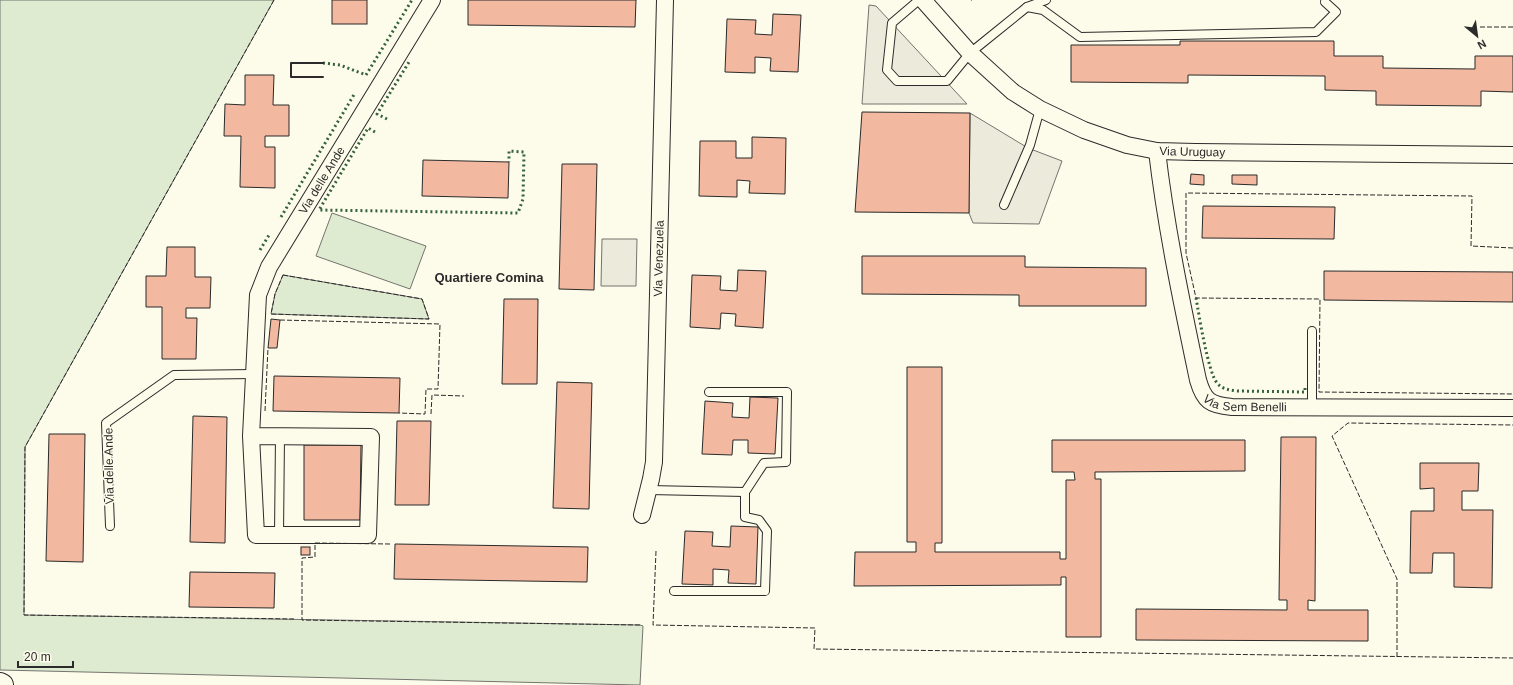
<svg xmlns="http://www.w3.org/2000/svg" width="1513" height="685" viewBox="0 0 1513 685" font-family="Helvetica,sans-serif">
<style>
.green{fill:#deebd1;stroke:#74746e}
.parking{fill:#eceadb;stroke:#74746e}
.building{fill:#f2b8a0;stroke:#2b2b2b}
.lines{fill:none;stroke-linecap:round;stroke-linejoin:round}
.lane-casing{stroke:#2b2b2b;stroke-width:10}
.street-casing{stroke:#2b2b2b;stroke-width:18}
.primary-casing{stroke:#2b2b2b;stroke-width:24}
.lane{stroke:#fdfbea;stroke-width:8}
.street{stroke:#fdfbea;stroke-width:16}
.primary{stroke:#fdfbea;stroke-width:22}
.hedge{stroke:#34623c;stroke-width:3;stroke-dasharray:2 3;stroke-linecap:butt}
.fence{stroke:#2b2b2b;stroke-width:1;stroke-dasharray:5 2;stroke-linecap:butt}
.wall{stroke:#2b2b2b;stroke-width:2}
.labels{text-anchor:middle;dominant-baseline:central;stroke-width:3;stroke-linejoin:round;paint-order:stroke}
.street-label{font-size:12px;fill:#2b2b2b;stroke:#fdfbea}
.neighbourhood-label{font-size:13px;font-weight:bold;fill:#2b2b2b;stroke:#fdfbea}
</style>
<rect width="100%" height="100%" fill="#fdfbea"/>
<g class="green">
<polygon points="0,0 274,0 25,447 24,615 640,625 643,626 640,685 0,670"/>
<polygon points="332,213 426,246 410,289 316,256"/>
<polygon points="283,275 422,299 429,319 271,314 275,294"/>
</g>
<g class="parking">
<polygon points="869,5 876,6 967,104 862,104"/>
<polygon points="970,113 1028,148 1062,161 1039,224 973,223 969,213"/>
<polygon points="602,239 637,239 636,286 601,286"/>
</g>
<g class="building">
<rect x="332" y="0" width="35" height="24"/>
<polygon points="468,0 636,0 635,27 468,25"/>
<polygon points="773,14 801,15 798,72 770,71 771,58 755,57 755,73 725,72 727,19 756,20 755,34 772,35"/>
<polygon points="1180,41 1334,41 1334,56 1383,56 1383,68 1475,69 1475,56 1513,56 1513,92 1481,91 1481,106 1376,105 1376,91 1325,90 1325,76 1188,75 1188,83 1071,82 1071,45 1180,45"/>
<polygon points="245,75 274,75 273,105 289,105 289,136 265,136 265,147 275,147 275,188 240,187 241,136 224,136 225,104 245,105"/>
<polygon points="862,112 970,113 969,213 855,212"/>
<polygon points="752,137 786,138 785,194 749,193 750,181 737,180 737,197 699,196 700,141 736,141 736,158 752,158"/>
<polygon points="423,160 509,162 508,198 422,196"/>
<polygon points="562,164 597,164 594,290 559,289"/>
<polygon points="1191,174 1204,175 1204,185 1190,184"/>
<polygon points="1232,175 1257,175 1257,185 1232,184"/>
<polygon points="1203,206 1335,207 1334,239 1202,238"/>
<polygon points="167,247 195,247 195,277 211,277 210,308 186,308 186,318 197,318 196,359 162,359 162,307 146,307 146,276 166,276"/>
<polygon points="862,256 1025,256 1025,267 1146,268 1146,306 1019,306 1019,295 862,294"/>
<polygon points="738,270 766,271 763,328 735,326 736,314 721,313 720,329 690,327 692,275 721,276 720,290 737,291"/>
<polygon points="1324,271 1513,272 1513,302 1324,300"/>
<polygon points="504,299 538,299 537,384 502,384"/>
<polygon points="271,319 280,320 277,348 268,348"/>
<polygon points="907,367 942,367 942,543 935,543 935,552 1060,552 1060,559 1066,559 1066,480 1075,480 1074,472 1052,472 1052,440 1245,440 1245,471 1095,472 1095,479 1101,479 1101,637 1066,637 1066,577 1061,577 1061,585 854,586 855,552 916,552 916,542 907,542"/>
<polygon points="274,376 400,378 399,413 273,411"/>
<polygon points="557,382 592,383 589,509 553,508"/>
<polygon points="750,397 778,398 775,454 748,453 748,440 733,440 732,455 702,454 705,401 733,403 732,417 749,418"/>
<polygon points="193,416 227,417 225,543 190,542"/>
<polygon points="397,421 431,421 429,505 395,505"/>
<polygon points="49,434 85,434 83,562 46,561"/>
<polygon points="1281,437 1316,437 1315,601 1308,600 1308,610 1368,610 1368,641 1136,640 1136,609 1287,610 1287,600 1279,600"/>
<polygon points="304,445 361,445 360,520 304,520"/>
<polygon points="1420,463 1479,463 1478,491 1462,491 1462,510 1493,510 1492,588 1454,587 1454,553 1433,553 1432,573 1410,573 1411,511 1434,511 1434,488 1420,489"/>
<polygon points="731,526 758,527 756,584 728,583 729,570 713,569 713,585 682,584 685,531 713,532 712,546 730,547"/>
<polygon points="395,544 588,547 587,582 394,579"/>
<rect x="301" y="547" width="9" height="8"/>
<polygon points="190,572 275,573 274,608 189,607"/>
</g>
<g class="lines">
<g class="lane-casing">
<g id="lane">
<polyline points="919,0 892,23 887,70 897,81 947,81 970,53 1027,7"/>
<polyline points="1046,0 1027,7 1043,10 1080,37 1316,32 1336,12 1325,2"/>
<polyline points="1004,205 1030,145 1040,109"/>
<polyline points="1312,407 1312,331"/>
<polyline points="649,490 745,492"/>
<polyline points="110,526 106,423 174,375 254,374"/>
<polyline points="279,535 280,436"/>
<polyline points="674,591 765,591 767,531 759,520 745,517 745,492 764,463 786,462 787,392 709,392"/>
</g>
</g>
<g class="street-casing">
<g id="street">
<path id="s1" d="M 923,0 L 970,53 L 1013,92 L 1040,109 L 1084,130 L 1127,145 L 1157,151 L 1195,152 L 1513,155"/>
<path id="s2" d="M 1157,151 C 1166,228 1182,304 1198,380 C 1204,401 1210,405 1232,407 L 1513,408"/>
<path id="s3" d="M 251,436 L 371,437 L 368,535 L 256,535 L 251,436 L 258,295 L 269,267 L 432,0"/>
<path id="s4" d="M 642,515 L 651,479 L 654,462 L 665,0"/>
</g>
</g>
<g class="primary-casing">
<polyline id="primary" points="0,684 2,685"/>
</g>
<use href="#lane" class="lane"/>
<use href="#street" class="street"/>
<use href="#primary" class="primary"/>
<g class="hedge">
<polyline points="323,63 340,65 366,75 412,0"/>
<polyline points="387,119 377,114 409,62"/>
<polyline points="375,132 368,128 319,210 518,213 523,199 524,152 509,151 509,162"/>
<polyline points="281,217 355,93"/>
<polyline points="260,250 269,235"/>
<path d="M 1196,298 C 1199,315 1208,372 1217,383 C 1222,389 1229,390 1237,391 L 1305,392 L 1305,386"/>
</g>
<g class="fence">
<polyline points="274,0 25,447 24,615 294,619"/>
<polyline points="971,0 972,0"/>
<polyline points="1480,27 1513,27"/>
<polyline points="1513,248 1471,246 1472,196 1186,193 1186,253 1196,298 1320,299 1319,392 1513,394"/>
<polygon points="283,275 422,299 429,319 271,314 275,294"/>
<polyline points="280,320 440,324 438,389 426,389 425,414 399,413"/>
<polyline points="265,411 268,348"/>
<polyline points="431,414 432,395 464,396"/>
<polyline points="390,544 315,543 315,557 302,558 302,620 640,625"/>
<polyline points="656,551 653,625 815,628 814,649 1513,658"/>
<polyline points="1397,657 1397,579 1332,436 1348,423 1513,425"/>
</g>
<polyline class="wall" points="323,77 291,77 291,63 323,63"/>
</g>
<g class="labels">
<g class="street-label">
<text stroke="none"><textPath href="#s1" startOffset="321">Via Uruguay</textPath></text>
<text stroke="none"><textPath href="#s3" startOffset="702">Via delle Ande</textPath></text>
<text stroke="none"><textPath href="#s4" startOffset="258">Via Venezuela</textPath></text>
<text stroke="none"><textPath href="#s2" startOffset="293">Via Sem Benelli</textPath></text>
<text transform="translate(109 466) rotate(-91)">Via delle Ande</text>
</g>
<g class="neighbourhood-label">
<text x="489" y="277">Quartiere Comina</text>
</g>
</g>
<g transform="translate(1477 36) rotate(151)" stroke="#fdfbea" stroke-width="3" paint-order="stroke">
<path d="M0-3L7 15L0 10L-7 15Z" fill="#2b2b2b"/>
<text y="-6" font-size="11" font-weight="bold" text-anchor="middle" fill="#2b2b2b">N</text>
</g>
<path d="M18 661v6h55v-6" fill="none" stroke="#2b2b2b" stroke-width="2"/>
<text x="24" y="661" font-size="12" fill="#2b2b2b" stroke="#fdfbea" stroke-width="3" paint-order="stroke">20 m</text>
</svg>
